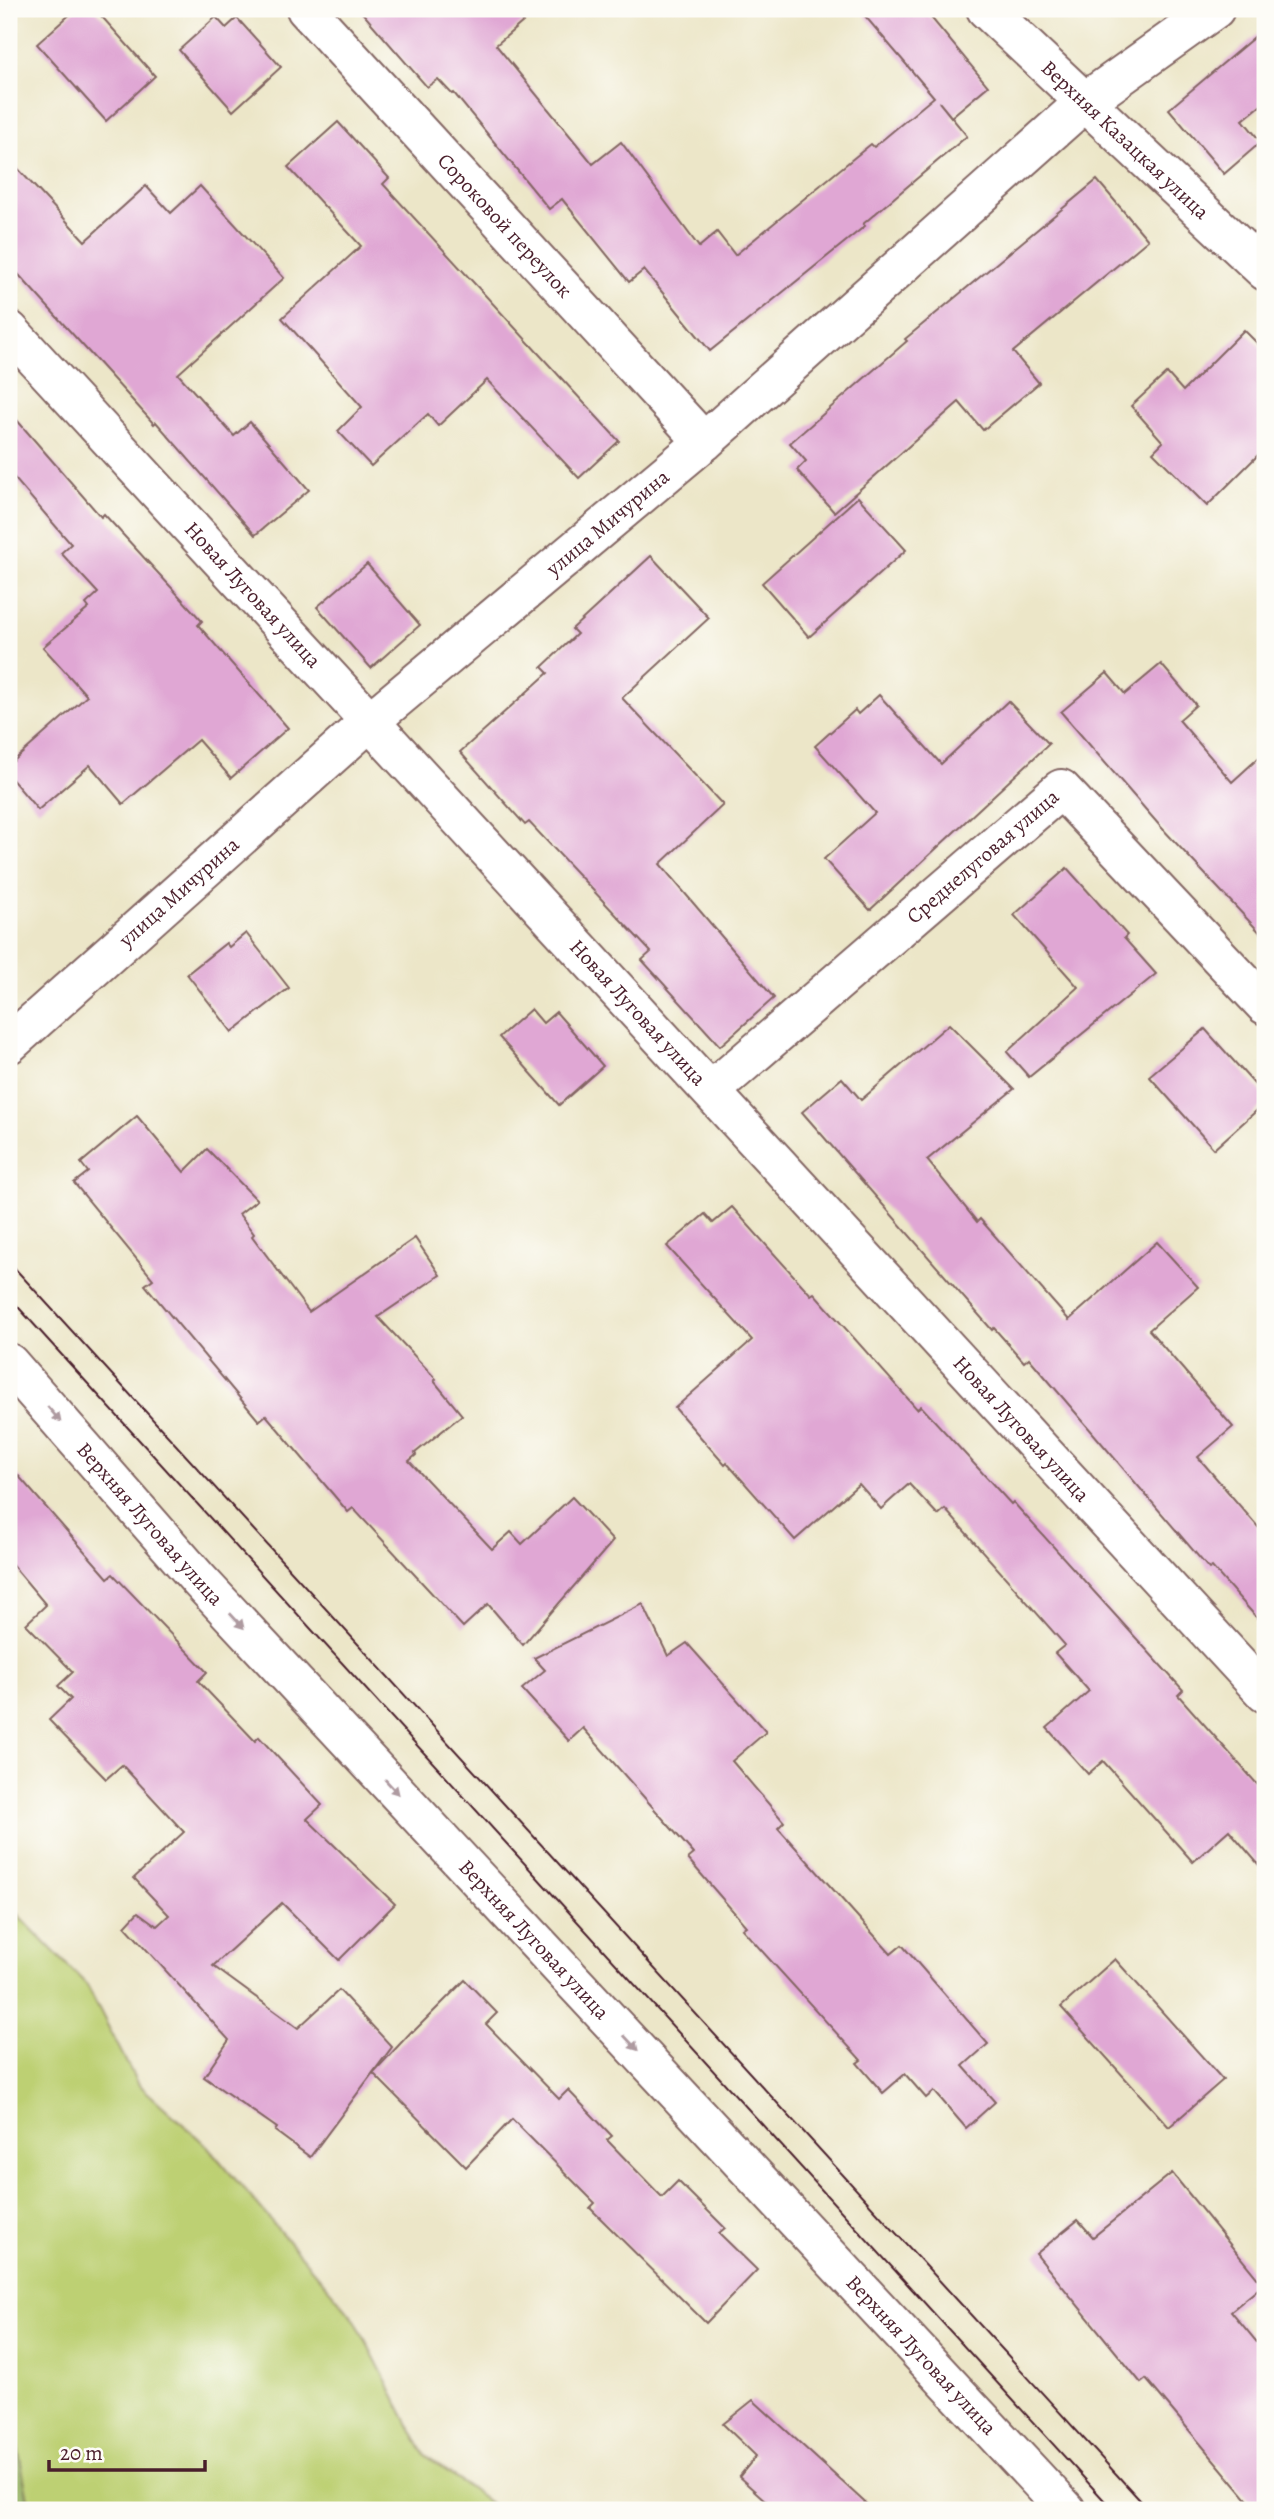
<svg xmlns="http://www.w3.org/2000/svg" width="1274" height="2519" viewBox="0 0 1274 2519" font-family="Alegreya,serif">
<style>
.green{fill:#bdd073;stroke:#84784f;stroke-width:2}
.forest{fill:#96b265;stroke:#706848;stroke-width:2}
.building{fill:#e0a7d4}
.lines{fill:none;stroke-linecap:round;stroke-linejoin:round}
.minor-casing{stroke:#836562;stroke-width:42}
.major-casing{stroke:#836562;stroke-width:42}
.minor{stroke:#fff;stroke-width:38}
.major{stroke:#fff;stroke-width:38}
.tram{stroke:#4a1f2b;stroke-width:2}
.oneway{fill:#ae9aa0}
.labels{text-anchor:middle;dominant-baseline:central;stroke-width:6;stroke-linejoin:round;paint-order:stroke}
.street-label{font-size:21px;fill:#4a1f2b;stroke:#fdfcf7}
</style>
<rect width="100%" height="100%" fill="#fdfcf7"/>
<filter id="ink" filterUnits="userSpaceOnUse"><feTurbulence type="fractalNoise" baseFrequency=".0143" numOctaves="2"/><feDisplacementMap in="SourceGraphic" scale="14" xChannelSelector="R" yChannelSelector="G"/><feConvolveMatrix kernelMatrix="1 2 1 2 8 2 1 2 1" color-interpolation-filters="sRGB"/></filter>
<filter id="wash" filterUnits="userSpaceOnUse"><feTurbulence type="fractalNoise" baseFrequency=".00686" numOctaves="4" result="noise"/><feDisplacementMap in="SourceGraphic" scale="28" xChannelSelector="R" yChannelSelector="G"/><feGaussianBlur stdDeviation="1.57" result="paint"/><feColorMatrix in="noise" values="0 0 0 0 0 0 0 0 0 0 0 0 0 0 0 0 0 1.4 0 .05"/><feComposite in="paint" operator="in"/></filter>
<g filter="url(#wash)">
<rect width="100%" height="100%" fill="#ece6c8"/>
<polygon class="green" points="9,1906 87,1985 137,2083 207,2146 354,2318 424,2454 499,2510 30,2510 17,2443 9,2428"/>
<polygon class="forest" points="9,2428 17,2443 30,2510 9,2510"/>
<g id="blocks">
<g class="building">
<polygon points="76,9 95,9 155,76 106,121 37,44"/>
<polygon points="359,9 538,9 496,45 593,164 621,142 699,247 717,232 735,255 871,144 874,147 934,97 859,9 924,9 988,86 951,117 939,102 967,136 863,224 865,226 710,351 644,270 629,282 562,199 549,209 454,93 452,94 438,79 427,87"/>
<polygon points="216,17 226,28 237,18 281,67 233,111 179,50"/>
<polygon points="1265,28 1265,102 1243,120 1261,142 1224,174 1169,109"/>
<polygon points="338,122 389,178 383,184 619,441 579,478 487,380 438,426 428,414 371,466 338,431 362,407 282,318 361,246 288,167"/>
<polygon points="9,159 85,241 146,186 171,213 200,186 284,278 178,374 234,436 250,422 309,490 255,535 156,422 154,424 9,264"/>
<polygon points="1097,180 1148,240 1013,352 1039,383 983,430 959,402 834,512 797,470 806,461 790,443 907,341 905,339"/>
<polygon points="1244,330 1265,351 1265,448 1207,506 1153,452 1163,442 1131,406 1167,373 1183,391"/>
<polygon points="9,411 101,517 104,514 202,621 198,625 288,728 231,778 198,740 123,804 90,765 38,810 9,776 9,765 87,696 43,647 89,608 86,604 98,593 61,553 71,544 9,472"/>
<polygon points="858,497 906,550 809,637 762,583"/>
<polygon points="651,556 709,618 622,698 723,805 660,864 774,998 720,1046 642,960 651,952 529,822 525,825 460,752 548,673 542,667 577,634 572,629"/>
<polygon points="367,564 420,625 371,668 317,607"/>
<polygon points="1161,664 1196,705 1179,720 1232,782 1265,752 1265,938 1160,826 1061,712 1107,673 1125,694"/>
<polygon points="879,695 941,764 1008,701 1049,744 870,910 824,859 875,813 815,746 855,710 858,714"/>
<polygon points="1067,868 1127,935 1124,938 1156,974 1029,1077 1007,1052 1078,987 1014,915"/>
<polygon points="246,933 289,988 232,1032 187,974 226,943 229,947"/>
<polygon points="531,1009 543,1023 556,1012 603,1066 559,1105 499,1037"/>
<polygon points="949,1024 1014,1089 927,1160 977,1222 980,1219 1069,1320 1157,1242 1198,1287 1149,1330 1233,1427 1198,1457 1265,1535 1265,1627 1212,1567 1209,1569 1029,1358 1024,1362 994,1328 992,1330 802,1112 842,1078 861,1100"/>
<polygon points="1205,1029 1265,1096 1265,1103 1214,1149 1149,1076"/>
<polygon points="137,1116 184,1172 207,1149 257,1200 239,1214 254,1234 252,1236 309,1312 415,1238 440,1275 378,1317 436,1379 434,1381 462,1415 415,1453 416,1455 409,1461 492,1549 511,1532 522,1544 572,1497 613,1541 523,1645 488,1604 463,1627 353,1508 348,1512 266,1415 259,1421 145,1285 153,1279 74,1183 88,1172 81,1163"/>
<polygon points="732,1207 811,1295 814,1293 917,1409 921,1406 1011,1504 1013,1502 1183,1690 1178,1695 1265,1793 1265,1872 1229,1830 1193,1862 1103,1761 1088,1774 1047,1728 1089,1691 1055,1653 1065,1645 945,1509 938,1515 909,1484 881,1509 859,1484 795,1540 727,1463 725,1465 675,1408 752,1340 667,1246 705,1214 713,1223"/>
<polygon points="9,1465 108,1578 113,1574 207,1672 198,1681 255,1741 259,1737 322,1805 307,1819 395,1904 339,1960 282,1903 213,1966 298,2028 339,1990 392,2047 310,2157 275,2131 277,2128 204,2077 229,2040 125,1926 138,1912 157,1926 169,1915 134,1878 184,1832 122,1765 106,1779 49,1720 71,1699 58,1686 73,1672 26,1624 46,1605 9,1561"/>
<polygon points="643,1604 668,1656 687,1643 766,1732 732,1761 784,1822 778,1828 891,1954 902,1945 988,2044 963,2066 995,2102 966,2128 934,2091 926,2098 905,2074 883,2093 857,2063 861,2060 742,1929 746,1926 688,1859 694,1854 583,1728 569,1741 522,1689 545,1670 534,1658"/>
<polygon points="1115,1959 1223,2080 1169,2127 1061,2007"/>
<polygon points="465,1980 497,2013 486,2024 559,2099 568,2090 612,2136 607,2140 662,2197 678,2181 725,2228 719,2233 757,2270 706,2323 590,2208 595,2203 512,2119 466,2167 373,2073 412,2031 413,2032"/>
<polygon points="1172,2173 1263,2285 1231,2311 1265,2352 1265,2510 1256,2510 1146,2379 1141,2383 1036,2254 1078,2220 1093,2237"/>
<polygon points="753,2400 873,2510 776,2510 739,2477 756,2456 723,2424"/>
</g>
</g>
</g>
<g filter="url(#ink)">
<use href="#blocks" fill-opacity="0" stroke="#836562" stroke-width="2"/>
<g class="lines">
<g class="minor-casing">
<g id="minor">
<path id="s1" d="M 306,9 L 704,442"/>
<path id="s2" d="M 986,9 L 1265,271"/>
<path id="s3" d="M 9,330 L 1265,1693"/>
<path id="s4" d="M 9,1044 L 369,722 L 704,442 L 1086,101 L 1215,9"/>
<path id="s5" d="M 711,1091 L 1061,789 L 1265,1005"/>
</g>
</g>
<g class="major-casing">
<g id="major">
<path id="s6" d="M 9,1363 L 199,1580 L 1066,2510"/>
</g>
</g>
<use href="#minor" class="minor"/>
<use href="#major" class="major"/>
<g class="tram">
<polyline points="9,1262 1149,2510"/>
<polyline points="9,1297 1113,2510"/>
</g>
</g>
<defs><path id="oneway-solid" d="M-6-.8H1V-3.2L6.5 0L1 3.2V.8H-6Z" transform="scale(1.75)"/></defs>
<g class="oneway">
<use href="#oneway-solid" transform="translate(54 1414) rotate(49)"/>
<use href="#oneway-solid" transform="translate(237 1621) rotate(47)"/>
<use href="#oneway-solid" transform="translate(392 1787) rotate(47)"/>
<use href="#oneway-solid" transform="translate(631 2043) rotate(47)"/>
</g>
</g>
<g class="labels">
<g class="street-label">
<text stroke="none"><textPath href="#s2" startOffset="191">Верхняя Казацкая улица</textPath></text>
<text stroke="none"><textPath href="#s1" startOffset="294">Сороковой переулок</textPath></text>
<text stroke="none"><textPath href="#s4" startOffset="794">улица Мичурина</textPath></text>
<text stroke="none"><textPath href="#s3" startOffset="360">Новая Луговая улица</textPath></text>
<text stroke="none"><textPath href="#s5" startOffset="359">Среднелуговая улица</textPath></text>
<text stroke="none"><textPath href="#s4" startOffset="228">улица Мичурина</textPath></text>
<text stroke="none"><textPath href="#s3" startOffset="928">Новая Луговая улица</textPath></text>
<text stroke="none"><textPath href="#s3" startOffset="1494">Новая Луговая улица</textPath></text>
<text stroke="none"><textPath href="#s6" startOffset="214">Верхняя Луговая улица</textPath></text>
<text stroke="none"><textPath href="#s6" startOffset="780">Верхняя Луговая улица</textPath></text>
<text stroke="none"><textPath href="#s6" startOffset="1348">Верхняя Луговая улица</textPath></text>
</g>
</g>
<rect width="1274" height="2519" fill="none" stroke="#fdfcf7" stroke-width="35"/>
<path d="M49 2460v10h156v-10" fill="none" stroke="#4a1f2b" stroke-width="3.5"/>
<text x="60" y="2460" font-size="21" fill="#4a1f2b" stroke="#fdfcf7" stroke-width="5" paint-order="stroke">20 m</text>
</svg>
